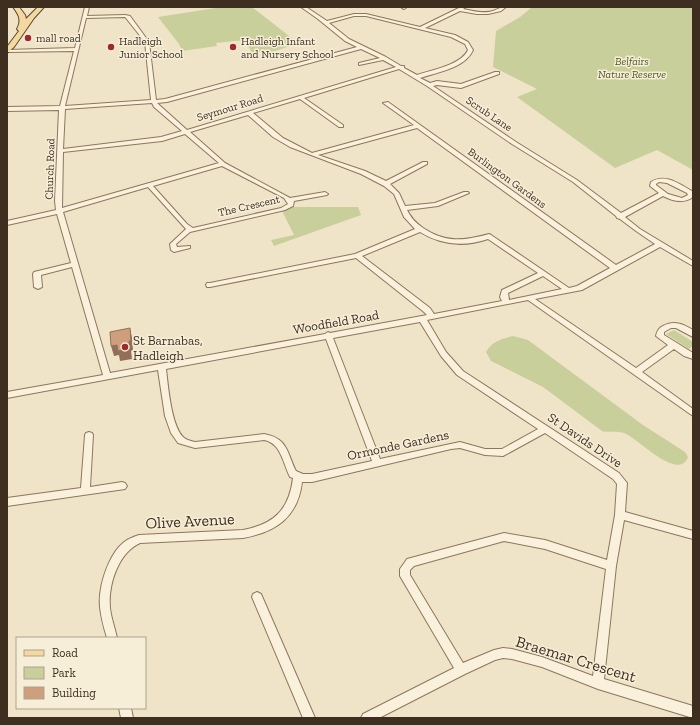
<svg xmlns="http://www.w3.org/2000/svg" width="700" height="725" viewBox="0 0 700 725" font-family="'Zilla Slab',serif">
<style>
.green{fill:#c9cf9b}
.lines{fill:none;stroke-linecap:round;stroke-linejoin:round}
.minor-casing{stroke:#8d765c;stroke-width:2}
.major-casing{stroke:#5b4430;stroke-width:2}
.minor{fill:#faf1dc;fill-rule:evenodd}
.major{fill:#f3d9a0;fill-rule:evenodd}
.shaded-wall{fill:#916f58}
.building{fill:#cf9f7d;stroke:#916f58}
.poi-dot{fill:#9e2a2b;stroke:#f7eed8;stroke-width:1.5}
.labels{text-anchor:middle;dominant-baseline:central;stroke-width:3;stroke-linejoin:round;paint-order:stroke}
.far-poi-label{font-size:11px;fill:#3d2e20;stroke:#f7eed8;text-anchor:start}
.far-park-label{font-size:11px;font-style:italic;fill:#4d5a26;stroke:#f7eed8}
.far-street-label{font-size:11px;fill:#3d2e20;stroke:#f7eed8}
.street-label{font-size:13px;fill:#3d2e20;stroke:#f7eed8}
.poi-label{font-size:13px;fill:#3d2e20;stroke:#f7eed8;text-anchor:start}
.near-street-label{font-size:16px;fill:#3d2e20;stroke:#f7eed8}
</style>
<rect width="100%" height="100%" fill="#f0e4c8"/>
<g class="green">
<polygon points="222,7 252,7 298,43 270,53 265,50 252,53 245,40 216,43 217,46 182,51 179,44 158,17"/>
<polygon points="532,7 693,7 693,170 657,150 615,168 517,97 537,89 493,67 496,31 520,17"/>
<polygon points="292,207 358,207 361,215 274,246 271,240 294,235 282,211"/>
<polygon points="674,330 693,342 693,346 689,349 666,334"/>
<path d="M 513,336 L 528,340 L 643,425 L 685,452 L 688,457 C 679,482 638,439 626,434 C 619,430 609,433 602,431 L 543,387 L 491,361 L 486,352 C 491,342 503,338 513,336 Z"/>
</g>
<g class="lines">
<g class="minor-casing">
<g id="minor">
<path d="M 85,7 L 89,7 L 87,16 L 125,15 L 130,16 L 149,42 L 156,100 L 165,99 L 357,47 L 345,41 L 318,19 L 301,7 L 306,7 L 327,21 L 354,14 L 366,14 L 420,27 L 461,7 L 466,7 L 463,9 C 473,11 484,14 493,11 C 498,9 501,7 506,7 L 501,11 L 488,14 L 477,14 L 460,11 L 425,28 L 455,35 L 468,42 L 473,50 C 465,68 438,72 420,78 L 430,83 L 437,81 L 461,84 L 495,72 L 499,72 L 499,74 L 461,88 L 437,85 L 433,86 L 516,142 L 577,180 L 621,213 L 659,193 L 650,186 L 651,182 C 665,173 679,184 692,191 L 693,197 C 683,204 673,201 663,196 L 625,217 L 640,229 L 693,261 L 693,266 L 660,247 L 582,290 L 535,299 L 636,368 L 668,345 L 656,336 C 657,331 659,328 663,326 C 674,320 683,324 693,330 L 693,337 L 676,328 L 671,328 L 664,332 L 664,335 L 693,353 L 693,359 L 684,356 L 674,349 L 642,372 L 693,409 L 693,416 L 528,300 L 427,320 L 446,352 L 463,371 L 619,473 L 627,483 L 625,512 L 693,531 L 693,539 L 624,520 L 616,566 L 604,679 L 693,706 L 693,718 L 598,689 L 542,667 L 512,659 L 503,658 L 495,660 L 465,674 L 379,718 L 361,718 L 363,714 L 454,668 L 400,576 L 400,569 L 407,559 L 504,533 L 545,540 L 607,560 L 615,515 L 617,484 L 613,479 L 545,433 L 503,456 L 485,455 L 460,448 L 451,449 L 312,482 L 302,482 C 298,517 276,532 243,538 L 140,543 C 118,553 108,585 110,608 C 111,618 115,628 117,638 L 107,638 C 104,628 101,618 100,607 C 98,587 109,551 127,540 C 131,538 135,536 139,535 L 243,530 C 274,524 289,510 293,478 L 290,477 C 283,463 281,443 264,440 L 195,448 L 178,443 L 171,433 L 165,416 L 158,370 L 7,398 L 7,392 L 103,375 L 72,267 L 41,275 L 42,287 L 38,289 L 34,287 L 33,274 L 34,272 L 71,263 L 57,214 L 7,225 L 7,221 L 56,210 L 55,201 L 59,110 L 7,111 L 7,107 L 60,106 L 74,51 L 7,52 L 7,50 L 75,48 ZM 354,16 L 366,16 L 451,37 L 465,44 L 468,50 C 461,65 432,70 417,75 L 404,68 L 404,66 L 401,66 L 386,57 L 349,39 L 329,23 ZM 125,17 L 126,18 L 145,42 L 151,100 L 65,106 L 86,18 ZM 361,49 L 380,58 L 359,63 L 359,65 L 383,60 L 396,67 L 187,130 L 157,103 L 167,102 ZM 399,69 L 427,86 L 512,144 L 573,182 L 616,216 L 617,218 L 620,219 L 636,231 L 655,244 L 616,265 L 388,102 L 383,103 L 414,125 L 312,153 L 283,138 L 253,113 L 300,99 L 339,127 L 343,127 L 343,125 L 304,98 ZM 152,103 L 154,107 L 182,131 L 161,137 L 63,149 L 65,109 ZM 248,115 L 273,137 L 290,147 L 361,174 L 384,186 L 394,194 L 404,217 L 415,229 L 355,254 L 210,283 L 207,283 L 206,285 L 207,287 L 210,287 L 356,258 L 424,312 L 427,315 L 330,333 L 328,332 L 325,334 L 110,373 L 63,212 L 148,187 L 186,229 L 170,244 L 171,250 L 174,252 L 190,248 L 190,246 L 177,247 L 176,244 L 190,232 L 285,210 L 293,206 L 294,201 L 327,195 L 328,194 L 325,192 L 290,198 L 225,163 L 190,132 ZM 417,128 L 610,268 L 577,286 L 569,288 L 491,235 L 489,234 C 463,241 446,243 423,228 C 416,223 411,218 407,210 L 438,206 L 469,193 L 468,192 L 464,192 L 435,203 L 405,206 L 399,193 L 390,184 L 427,164 L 427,162 L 423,162 L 386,181 L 365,171 L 318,155 ZM 185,134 L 219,163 L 62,208 L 63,152 L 162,141 ZM 222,166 L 284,198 L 288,204 L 281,208 L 193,228 L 187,224 L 153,186 ZM 659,182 L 667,183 L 687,193 L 688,195 L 682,198 L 668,194 L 656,185 L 656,184 ZM 420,232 C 441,245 465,247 488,239 L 538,273 L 502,290 L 500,297 L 502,301 L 434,314 L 430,308 L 362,256 ZM 543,276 L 562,289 L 509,300 L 508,293 ZM 420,322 L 441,356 L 457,375 L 538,429 L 502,449 L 485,449 L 460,442 L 380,459 L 333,338 ZM 326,339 L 372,461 L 312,474 L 303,474 L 296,471 C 287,453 288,438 264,434 L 195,442 C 191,441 186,440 183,437 C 171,425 168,385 166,369 ZM 504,541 L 545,549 L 606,569 L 593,676 L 542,657 L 512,649 L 503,648 L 494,650 L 463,663 L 410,575 L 410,570 L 414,566 Z"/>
<polygon points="403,7 407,7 404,9 402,8"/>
<polygon points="89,432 92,433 93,435 90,487 122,482 125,483 127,486 125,489 7,506 7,498 81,488 85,435 86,433"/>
<polygon points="257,592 261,594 315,718 303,718 252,597 253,594"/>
<polygon points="119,708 131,708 133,718 121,718"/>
</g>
</g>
<g class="major-casing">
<path id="major" d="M 13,7 L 19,7 L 25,15 L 26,19 L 38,7 L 44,7 L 34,18 L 14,47 L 7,53 L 7,47 L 19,31 L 17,29 C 22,20 19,15 13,7 Z"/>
</g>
<use href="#minor" class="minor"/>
<use href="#major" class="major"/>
</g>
<polygon class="shaded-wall" points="130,328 132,338 133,350 131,351 132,359 120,361 119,355 114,356 111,346 129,341"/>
<polygon class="building" points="130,328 131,341 129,341 130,349 118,351 117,345 111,346 110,332"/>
<g class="poi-dot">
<circle cx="28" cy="38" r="4"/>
<circle cx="111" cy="47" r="4"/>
<circle cx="233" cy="47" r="4"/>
<circle cx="125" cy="347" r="4"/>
</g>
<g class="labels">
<g class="far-poi-label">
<text x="36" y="38">mall road</text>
<text x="119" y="41">Hadleigh<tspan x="119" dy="13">Junior School</tspan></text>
<text x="241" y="41">Hadleigh Infant<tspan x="241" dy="13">and Nursery School</tspan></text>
</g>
<g class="far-park-label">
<text x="632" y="61">Belfairs<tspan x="632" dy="13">Nature Reserve</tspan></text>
</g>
<g class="far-street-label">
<text transform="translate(230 108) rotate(-17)">Seymour Road</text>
<text transform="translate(489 114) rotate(34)">Scrub Lane</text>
<text transform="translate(50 169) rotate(-88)">Church Road</text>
<text transform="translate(507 178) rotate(36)">Burlington Gardens</text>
<text transform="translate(249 206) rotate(-13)">The Crescent</text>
</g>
<g class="street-label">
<text transform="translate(336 322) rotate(-10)">Woodfield Road</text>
<text transform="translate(585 440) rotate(34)">St Davids Drive</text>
<text transform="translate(398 445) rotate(-12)">Ormonde Gardens</text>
</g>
<g class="poi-label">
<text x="133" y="340">St Barnabas,<tspan x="133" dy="15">Hadleigh</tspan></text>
</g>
<g class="near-street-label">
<text transform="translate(190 521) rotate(-3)">Olive Avenue</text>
<text transform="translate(576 659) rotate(17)">Braemar Crescent</text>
</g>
</g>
<rect width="700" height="725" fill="none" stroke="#3d2e20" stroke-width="16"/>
<rect x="16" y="637" width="130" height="72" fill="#f7eed8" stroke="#ada18e"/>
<rect x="24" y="650" width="20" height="6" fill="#f3d9a0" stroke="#ada18e"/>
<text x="52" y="657" font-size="12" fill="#3d2e20">Road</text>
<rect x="24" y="667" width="20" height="12" fill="#c9cf9b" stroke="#ada18e"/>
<text x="52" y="677" font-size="12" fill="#3d2e20">Park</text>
<rect x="24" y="687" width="20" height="12" fill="#cf9f7d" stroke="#ada18e"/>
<text x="52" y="697" font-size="12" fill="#3d2e20">Building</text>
</svg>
